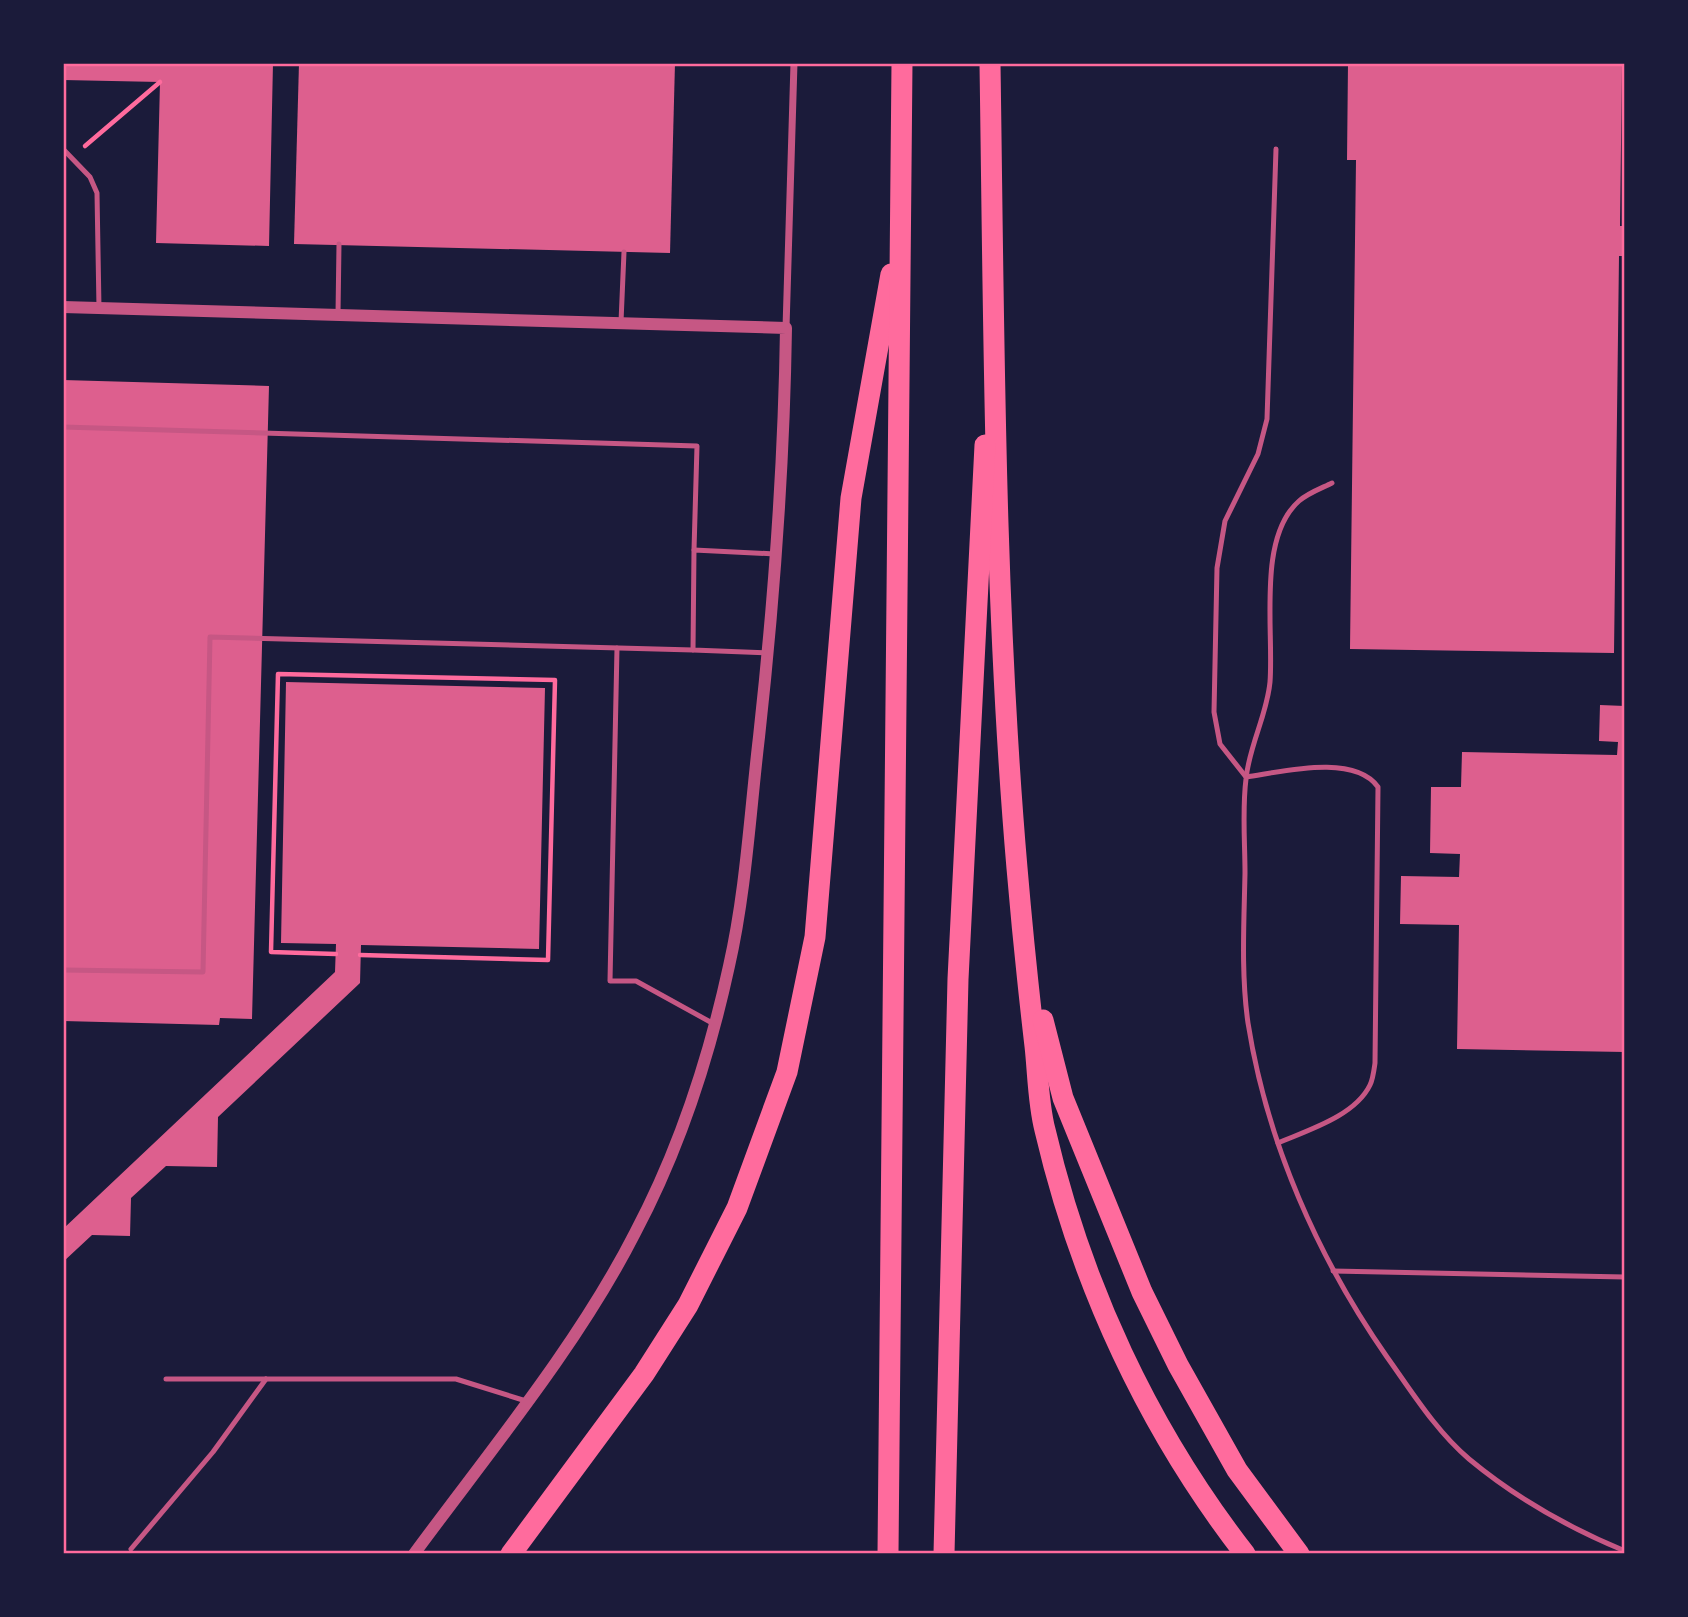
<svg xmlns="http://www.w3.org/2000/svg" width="1688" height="1617" viewBox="0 0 1688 1617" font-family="'Nunito Sans',sans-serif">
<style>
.building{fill:#dd5f8e}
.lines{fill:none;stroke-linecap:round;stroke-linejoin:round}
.path{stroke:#ff6b9d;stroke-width:4.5}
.service{stroke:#c65784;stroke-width:5}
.minor{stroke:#c65784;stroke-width:7}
.tertiary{stroke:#c65784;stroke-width:12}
.motorway{stroke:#ff6b9d;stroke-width:21}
.neatline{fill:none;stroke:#ff6b9d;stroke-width:2.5}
</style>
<rect width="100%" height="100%" fill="#1b1b3a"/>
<g class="building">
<polygon points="63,63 273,63 269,246 156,243 160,82 63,80"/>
<polygon points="299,63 675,63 670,253 294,244"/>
<polygon points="1348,63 1622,63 1620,226 1625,226 1625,256 1619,256 1614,653 1350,649 1356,160 1347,160"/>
<polygon points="63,380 269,386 252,1019 220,1018 219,1025 63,1021"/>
<polygon points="286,682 545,688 539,949 361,945 360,983 218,1117 217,1167 166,1166 131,1198 130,1236 92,1235 63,1262 63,1229 335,972 336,944 281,943"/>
<polygon points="1600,705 1625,706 1625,1052 1457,1049 1459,925 1400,924 1401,876 1459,877 1460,854 1430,853 1431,787 1461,787 1462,752 1617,755 1618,742 1599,741"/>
</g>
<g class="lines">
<g class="path">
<polyline points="85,146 160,82"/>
<polyline points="336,954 271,952 278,674 555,680 548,960 360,955"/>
</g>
<g class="service">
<polyline points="63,149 90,177 97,193 99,308"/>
<path d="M 1276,149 L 1267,419 L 1258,454 L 1225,521 L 1217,568 L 1214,712 L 1220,744 L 1246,777 C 1281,772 1354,753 1378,787 L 1375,1063 C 1374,1070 1373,1079 1370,1085 C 1355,1116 1308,1130 1278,1143"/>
<polyline points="338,314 339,244"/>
<polyline points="621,322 624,252"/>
<polyline points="63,427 697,446 694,550"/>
<path d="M 1332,483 C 1322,488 1308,493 1299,501 C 1257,538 1274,630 1270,682 C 1267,715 1249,746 1246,779 C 1242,810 1245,842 1245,873 C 1244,923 1241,974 1248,1023 C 1267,1143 1318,1258 1387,1357 C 1412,1392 1436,1431 1469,1459 C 1516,1498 1569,1528 1625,1551"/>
<polyline points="617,648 610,981 636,981 714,1024"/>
<polyline points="768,653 693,650 694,550 775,554"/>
<polyline points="63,970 203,972 210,637 693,650"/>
<polyline points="1333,1271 1625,1277"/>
<polyline points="166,1379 456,1379 526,1401"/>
<polyline points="131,1549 213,1452 266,1379"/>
</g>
<polyline class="minor" points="786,328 794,63"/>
<path class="tertiary" d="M 63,307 L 786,328 C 784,465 774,601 759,737 C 750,813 746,891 729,966 C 709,1058 679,1150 635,1233 C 578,1345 489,1452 414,1554"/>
<g class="motorway">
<path d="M 990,63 C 994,331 994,601 1017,868 C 1022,927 1028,986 1035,1046 C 1038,1073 1038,1103 1045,1130 C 1081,1284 1148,1429 1245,1554"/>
<polyline points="1043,1020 1063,1098 1142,1292 1178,1365 1237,1470 1299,1554"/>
<polyline points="511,1554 644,1374 688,1305 737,1208 787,1072 815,937 851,498 891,274"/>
<polyline points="888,1554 902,63"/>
<polyline points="944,1554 958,979 985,445"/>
</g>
</g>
<rect width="1688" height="1617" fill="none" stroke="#1b1b3a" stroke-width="130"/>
<rect x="65" y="65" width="1558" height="1487" class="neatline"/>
</svg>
